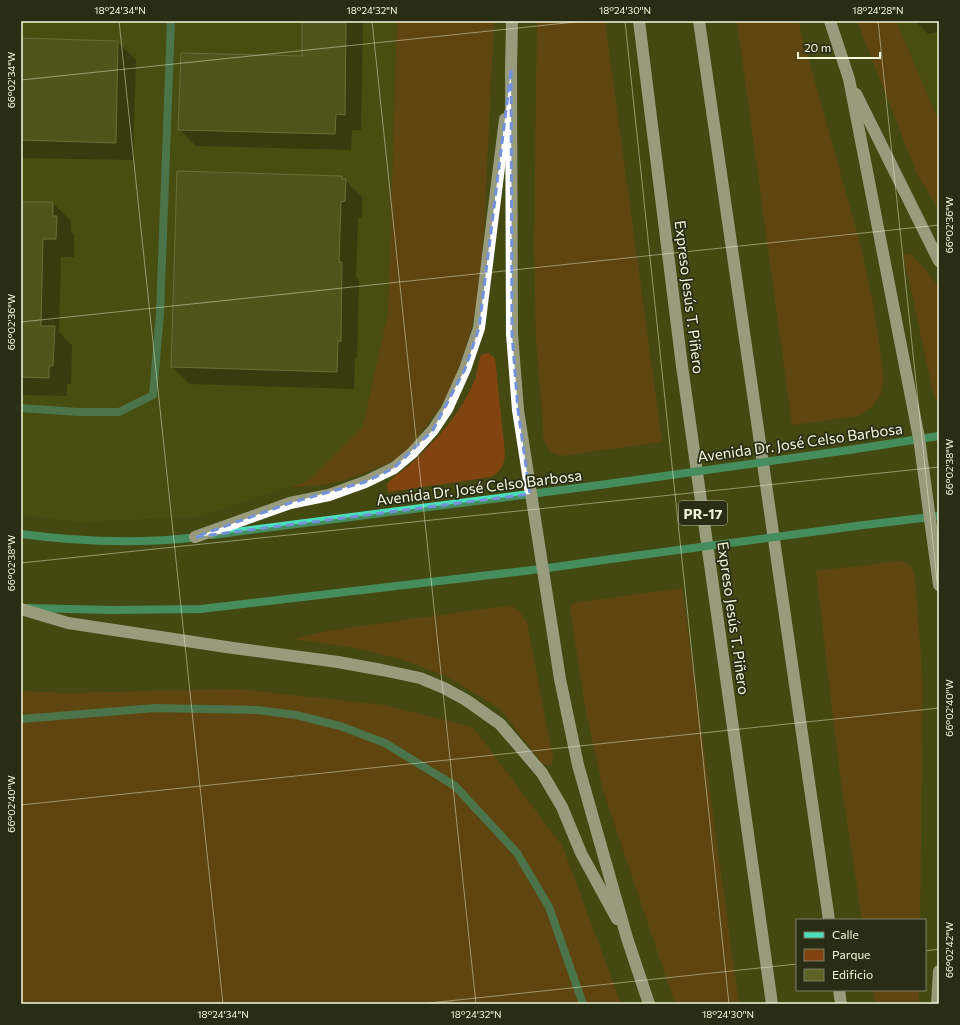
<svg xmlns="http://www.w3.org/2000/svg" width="960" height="1025" viewBox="0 0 960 1025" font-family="Commissioner,sans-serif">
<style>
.built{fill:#4e5311}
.green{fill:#814410}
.shadow{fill:#0007}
.building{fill:#5d6327;stroke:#959c65}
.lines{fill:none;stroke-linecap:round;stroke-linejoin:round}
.service{stroke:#54a892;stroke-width:8}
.secondary{stroke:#4bdfbd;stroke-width:8}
.motorway{stroke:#fff;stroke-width:12}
.secondary-bridge{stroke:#4bdfbd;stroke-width:8}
.marked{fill:none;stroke:#7392d9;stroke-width:3;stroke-dasharray:8 5;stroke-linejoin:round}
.ticks{fill:none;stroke:#f3f8db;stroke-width:1;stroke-opacity:0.45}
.labels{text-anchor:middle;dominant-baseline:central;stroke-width:3.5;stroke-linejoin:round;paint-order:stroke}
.shield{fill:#2a2d16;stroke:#b7bba0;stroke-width:1}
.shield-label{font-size:14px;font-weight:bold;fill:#f3f8db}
.street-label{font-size:15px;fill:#f3f8db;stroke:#2a2d16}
.neatline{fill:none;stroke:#f3f8db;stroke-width:1.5}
.ticks-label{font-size:10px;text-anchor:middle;fill:#f3f8db}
</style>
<rect width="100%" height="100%" fill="#444911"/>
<g class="built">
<polygon points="21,21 397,21 388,313 363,426 308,481 199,517 78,522 21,515"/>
<polygon points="896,21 939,21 939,122"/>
</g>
<g class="green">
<polygon points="397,21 494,21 484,230 479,299 460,370 441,406 411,446 392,462 342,481 322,485 291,487 308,481 363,426 388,313"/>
<polygon points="537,21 605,21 662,442 560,456 550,451 544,442 536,340 534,247"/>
<polygon points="737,21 798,21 861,247 874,308 884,378 881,394 873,406 859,416 792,425"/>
<polygon points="857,21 896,21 939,122 939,210 917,174"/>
<polygon points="903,254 912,254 939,287 939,403 934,396"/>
<path d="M 488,353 L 495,358 L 505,454 C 504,466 501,471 491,477 L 388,492 L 387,484 C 394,475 405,470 413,462 C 438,438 462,412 475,379 C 478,371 478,363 481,355 Z"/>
<polygon points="900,561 911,566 915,577 923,685 920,920 862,920 839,769 816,571"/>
<polygon points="682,588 739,1004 675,1004 603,790 585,707 571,615 570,605 579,602"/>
<polygon points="511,605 519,611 527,623 553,758 551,766 542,763 500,709 446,676 397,658 349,647 293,639 326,631"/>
<polygon points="238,689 384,705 473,727 563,847 621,1004 21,1004 21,691 67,693"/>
<polygon points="873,990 919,990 919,1004 875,1004"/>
</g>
<g class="shadow">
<polygon points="303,21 363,21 361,130 352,130 351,150 196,146 179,129 303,57"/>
<polygon points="915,21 939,21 939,32 928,34"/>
<polygon points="21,39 118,42 136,60 133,160 21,158"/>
<polygon points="342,177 362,197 362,218 358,218 356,277 359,280 357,358 355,358 354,389 190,384 172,367"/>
<polygon points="21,203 53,203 71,221 71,231 74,235 74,257 61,257 59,332 72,345 71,384 67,384 67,396 21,395"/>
</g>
<g class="building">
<polygon points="302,21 346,21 345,115 336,114 335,134 178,130 181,53 302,56"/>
<polygon points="21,38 118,41 116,143 21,140"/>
<polygon points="177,171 342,176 342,179 346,179 345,201 341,202 339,262 342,262 341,341 338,341 337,372 171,367"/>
<polygon points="21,202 53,202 53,216 57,216 56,239 43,239 41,326 55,326 53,366 49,366 49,378 21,377"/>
</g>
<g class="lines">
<g class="service">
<polyline points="21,408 78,412 119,412 153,395 160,313 171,21"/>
<polyline points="21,719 155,708 257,710 296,715 340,726 385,743 455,786 517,853 549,907 583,1004"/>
</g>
<g class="secondary">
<polyline points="849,450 939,436"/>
<polyline points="864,525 939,516"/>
<path d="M 21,534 C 80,542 140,544 199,537"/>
<polyline points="212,535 600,485"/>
<polyline points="28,608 112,610 201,609 541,569 611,559"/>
</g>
<g class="motorway">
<polyline points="512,21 511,70 512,334 518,410 560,679 578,765 627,938 649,1004"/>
<polyline points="639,21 682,366 772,1004"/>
<polyline points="699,21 829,920"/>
<polyline points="830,21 849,79 919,438 939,585"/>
<polyline points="856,94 939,261"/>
<polyline points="195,537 290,503 329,495 365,482 394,468 412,453 433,430 447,409 465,369 479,328 505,119"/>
<polyline points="21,609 68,623 233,648 338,662 382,670 420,678 444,688 466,700 500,724 542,773 562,807 581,853 617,919"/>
<polyline points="839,990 841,1004"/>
<polyline points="937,1004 939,971"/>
</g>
<g class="secondary-bridge">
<polyline points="600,485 849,450"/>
<polyline points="611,559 864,525"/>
</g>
</g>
<path d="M0 0H960V1025H0ZM 511,70 L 512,334 L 518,410 L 530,494 L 195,537 L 290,503 L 365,482 L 394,468 L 433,430 L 465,369 L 479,328 Z" fill="#444911" fill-opacity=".55" fill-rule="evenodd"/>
<path class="marked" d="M 511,70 L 512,334 L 518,410 L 530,494 L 195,537 L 290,503 L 365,482 L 394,468 L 433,430 L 465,369 L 479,328 Z"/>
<path class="ticks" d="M 119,21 L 223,1004M 372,21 L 476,1004M 625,21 L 729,1004M 878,21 L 939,600M 21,80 L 585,21M 21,322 L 939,225M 21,563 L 939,467M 21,805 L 939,708M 925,951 L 939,949M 420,1004 L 797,964"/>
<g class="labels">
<rect class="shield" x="679" y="501" width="48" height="24" rx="3"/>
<g class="shield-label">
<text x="703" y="513">PR-17</text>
</g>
<g class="street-label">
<text transform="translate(690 297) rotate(83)">Expreso Jesús T. Piñero</text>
<text transform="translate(800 442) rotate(-8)">Avenida Dr. José Celso Barbosa</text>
<text transform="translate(479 487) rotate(-7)">Avenida Dr. José Celso Barbosa</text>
<text transform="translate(734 618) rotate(82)">Expreso Jesús T. Piñero</text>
</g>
</g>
<rect width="960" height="1025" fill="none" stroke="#2a2d16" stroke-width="44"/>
<rect x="796" y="919" width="130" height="72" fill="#2a2d16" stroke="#7a7e65"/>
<rect x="804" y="932" width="20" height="6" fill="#4bdfbd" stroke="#7a7e65"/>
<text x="832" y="939" font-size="12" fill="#f3f8db">Calle</text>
<rect x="804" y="949" width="20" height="12" fill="#814410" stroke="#7a7e65"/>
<text x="832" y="959" font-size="12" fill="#f3f8db">Parque</text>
<rect x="804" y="969" width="20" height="12" fill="#5d6327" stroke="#7a7e65"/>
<text x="832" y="979" font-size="12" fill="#f3f8db">Edificio</text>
<path d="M798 52v6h82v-6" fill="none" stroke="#f3f8db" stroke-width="2"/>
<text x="804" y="52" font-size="12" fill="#f3f8db" stroke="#2a2d16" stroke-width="3" paint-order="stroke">20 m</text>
<rect x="22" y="22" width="916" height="981" class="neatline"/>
<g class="ticks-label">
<text x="120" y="14">18°24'34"N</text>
<text x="372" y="14">18°24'32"N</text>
<text x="625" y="14">18°24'30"N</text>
<text x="878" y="14">18°24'28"N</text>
<text transform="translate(11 80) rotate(-90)" y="4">66°02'34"W</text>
<text transform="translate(949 225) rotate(-90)" y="4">66°02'36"W</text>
<text transform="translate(11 322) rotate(-90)" y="4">66°02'36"W</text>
<text transform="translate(949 467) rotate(-90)" y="4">66°02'38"W</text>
<text transform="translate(11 563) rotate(-90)" y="4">66°02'38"W</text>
<text transform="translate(949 708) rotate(-90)" y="4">66°02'40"W</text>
<text transform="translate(11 804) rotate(-90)" y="4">66°02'40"W</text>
<text transform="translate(949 950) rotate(-90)" y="4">66°02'42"W</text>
<text x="223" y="1018">18°24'34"N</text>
<text x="476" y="1018">18°24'32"N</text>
<text x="728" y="1018">18°24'30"N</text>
</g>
</svg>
